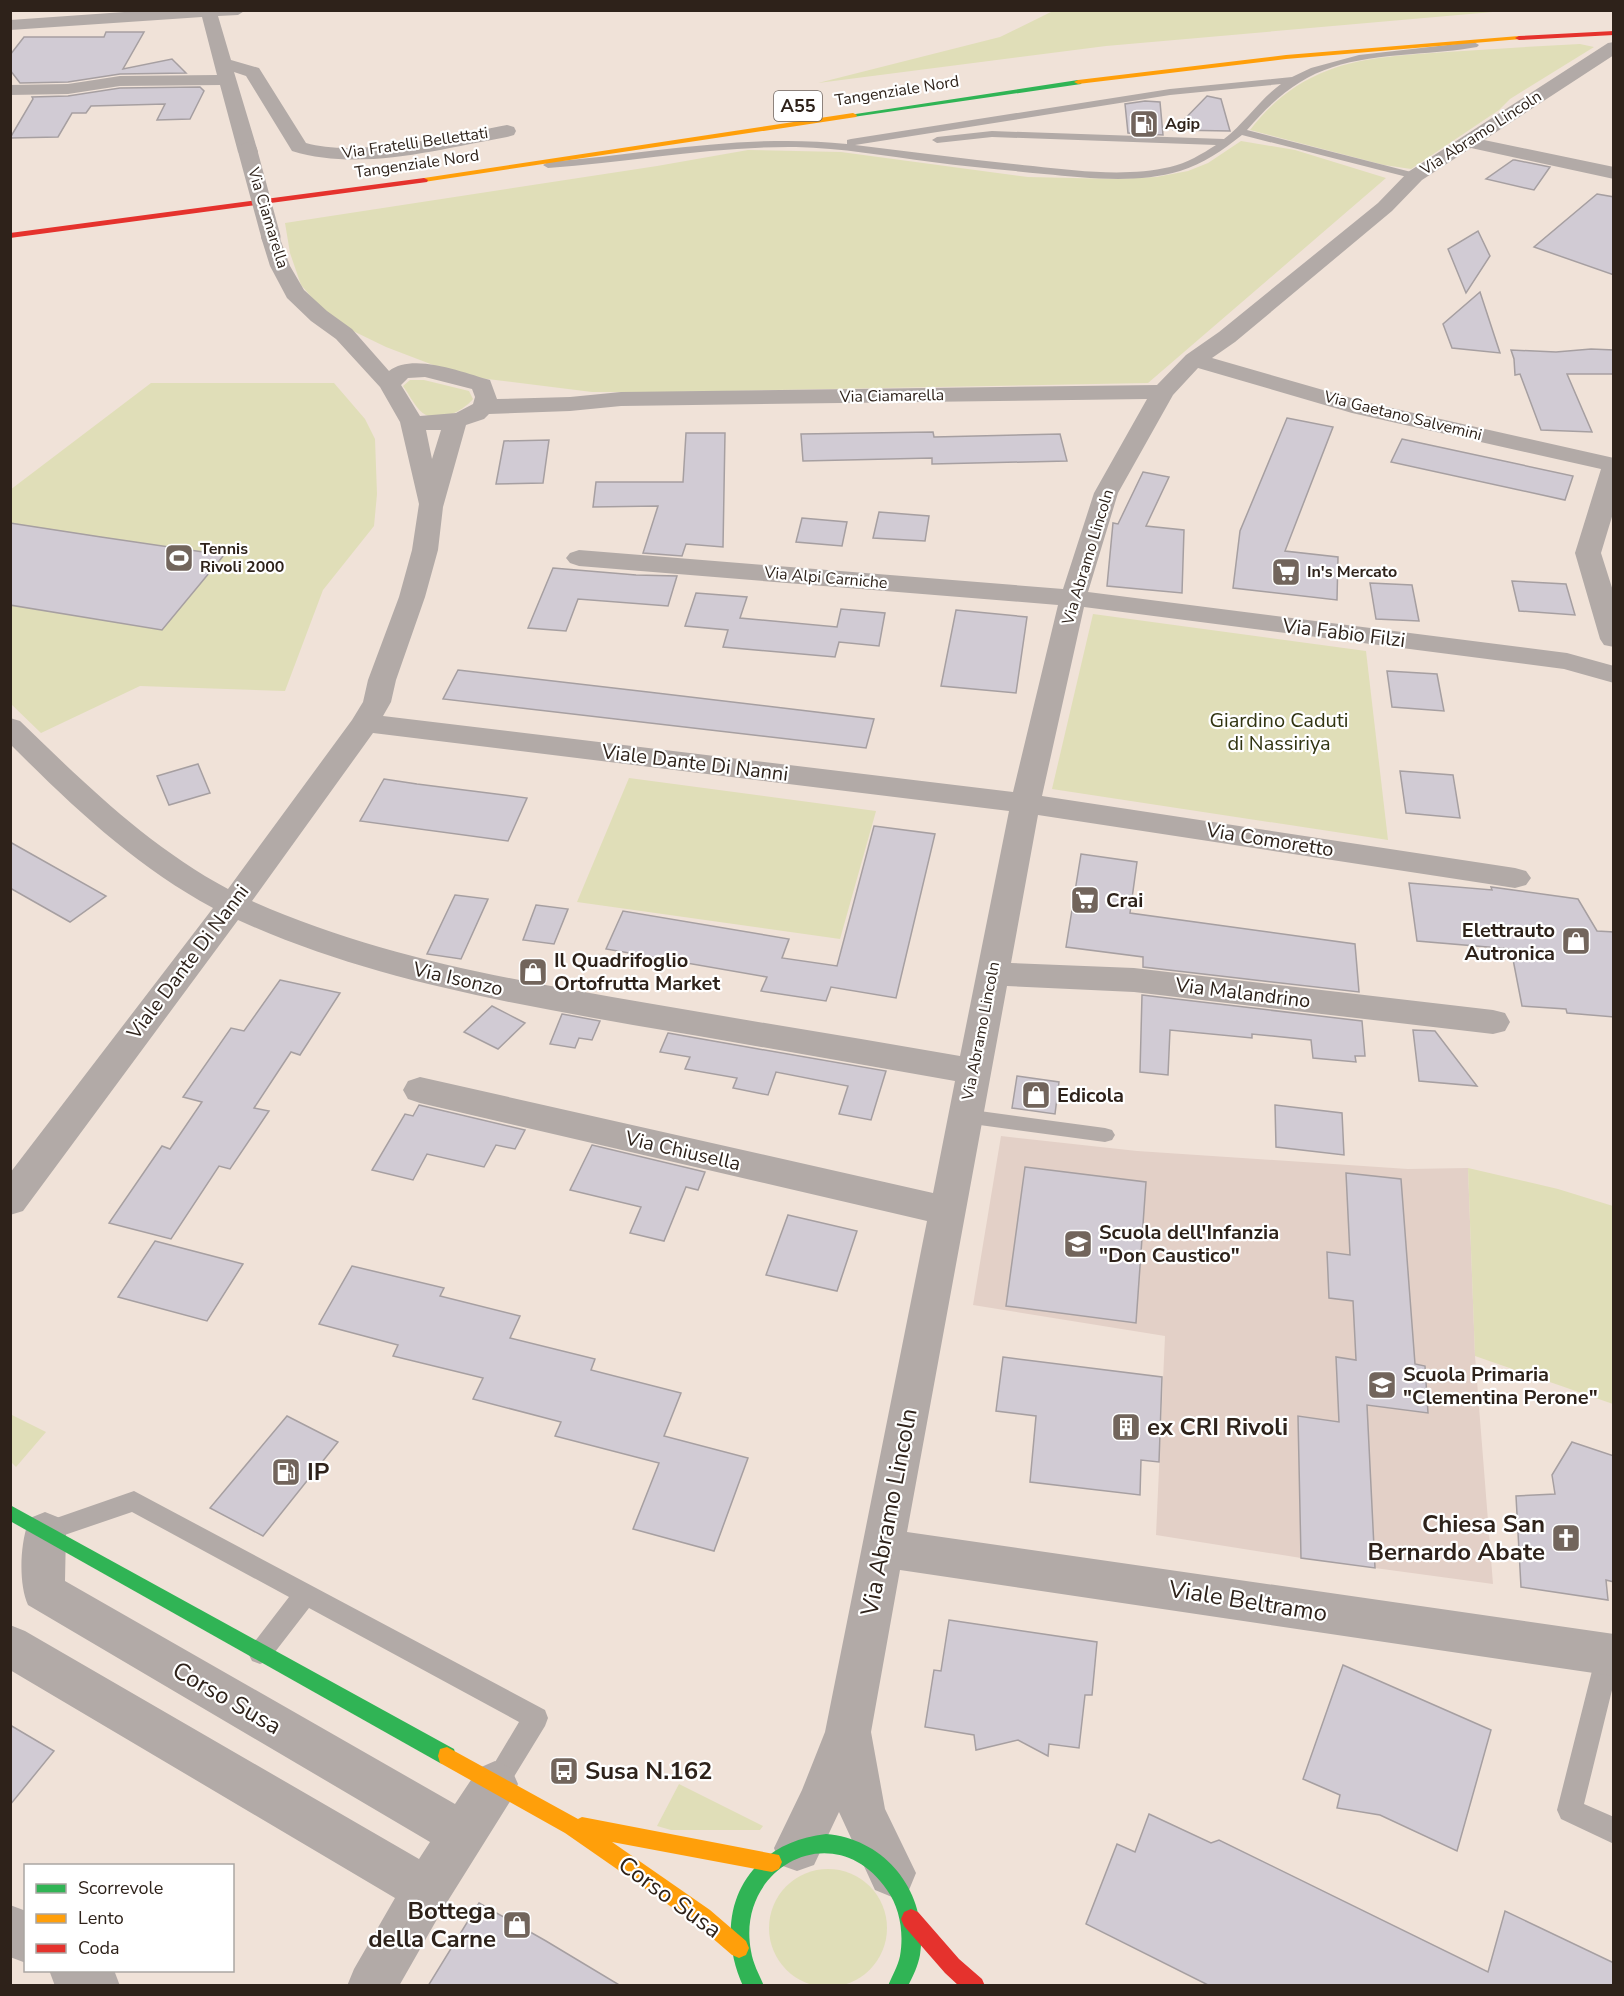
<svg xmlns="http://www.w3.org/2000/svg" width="1624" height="1996" viewBox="0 0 1624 1996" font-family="'Nunito Sans',sans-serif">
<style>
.commercial{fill:#e3d0c7}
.green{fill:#e0deb8}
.building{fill:#d1cbd4;stroke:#a69fa1;stroke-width:1.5}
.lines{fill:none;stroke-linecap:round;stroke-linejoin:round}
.lane{fill:#b2aaa7;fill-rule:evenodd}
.street{fill:#b2aaa7;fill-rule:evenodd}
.fast{fill:#30b455;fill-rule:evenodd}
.slow{fill:#ff9f0a;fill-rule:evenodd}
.jam{fill:#e5322d;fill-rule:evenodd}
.street-bridge{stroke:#b2aaa7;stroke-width:19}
.labels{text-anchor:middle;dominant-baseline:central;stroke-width:4.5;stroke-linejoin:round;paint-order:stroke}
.far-street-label{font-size:16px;fill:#2e221a;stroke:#fff}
.far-poi-label{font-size:16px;font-weight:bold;fill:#2e221a;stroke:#fff;text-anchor:start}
.shield{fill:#fff;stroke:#6d645f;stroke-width:1.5}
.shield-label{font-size:18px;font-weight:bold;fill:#2e221a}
.street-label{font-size:20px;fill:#2e221a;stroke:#fff}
.park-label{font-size:20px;fill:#313411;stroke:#fff}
.poi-label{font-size:20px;font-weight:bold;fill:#2e221a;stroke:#fff;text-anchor:start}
.near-poi-label{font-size:24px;font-weight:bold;fill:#2e221a;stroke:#fff;text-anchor:start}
.near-street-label{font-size:24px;fill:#2e221a;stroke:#fff}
</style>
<rect width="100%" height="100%" fill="#f0e2d8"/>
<polygon class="commercial" points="1001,1136 1137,1151 1408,1169 1468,1168 1475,1356 1493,1584 1301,1558 1156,1535 1165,1336 973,1305"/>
<g class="green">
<polygon points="1055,10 1504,10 1504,11 1106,46 818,83 1000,37"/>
<path d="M 1580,44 L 1594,47 L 1510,99 L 1499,110 L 1411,169 L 1384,165 L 1250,130 C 1272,102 1295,83 1329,70 C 1365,56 1409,55 1447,52 C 1492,49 1536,46 1580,44 Z"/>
<polygon points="1241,141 1295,150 1386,178 1148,383 674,392 592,392 479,378 441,368 386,347 353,331 321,308 301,285 290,253 285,223 657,166 748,150 841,152 1028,177 1117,179 1156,177 1188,171 1208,163"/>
<path d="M 410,380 L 424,380 L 469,391 L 473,399 C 464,410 441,423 426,415 C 417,411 409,394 403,386 Z"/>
<polygon points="151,383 334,383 365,419 375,439 377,494 374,526 323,590 285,691 140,686 41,733 11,704 10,490"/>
<polygon points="1093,614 1366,651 1388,840 1052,789"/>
<polygon points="629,778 876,811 840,939 577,902"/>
<polygon points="1468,1168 1558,1189 1613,1206 1613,1404 1475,1356"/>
<polygon points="10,1414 46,1432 16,1467 11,1462"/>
<polygon points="679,1784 763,1826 760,1830 671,1830 657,1826"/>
<circle cx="828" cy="1928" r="59"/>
</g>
<g class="building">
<polygon points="106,32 144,32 123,69 172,59 186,73 120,74 68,82 20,83 10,70 10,55 24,37 104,37"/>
<polygon points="200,87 204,91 190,119 157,120 165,104 91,106 86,113 72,113 58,137 10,138 33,99 32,97 68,96 120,88"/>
<polygon points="1207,96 1221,99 1230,131 1174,130"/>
<polygon points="1145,101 1160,102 1163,135 1128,133 1125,104"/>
<polygon points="1513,160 1515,160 1550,167 1534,190 1486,179"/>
<polygon points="1597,194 1614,197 1614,275 1534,247"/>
<polygon points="1478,231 1490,256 1466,293 1448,249"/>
<polygon points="1480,292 1500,353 1452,348 1443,324"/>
<polygon points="1591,349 1614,350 1614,374 1567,374 1592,432 1541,430 1520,374 1515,375 1514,359 1511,350 1556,352"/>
<polygon points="1287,418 1333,427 1285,551 1338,557 1337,600 1233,588 1240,531"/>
<polygon points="933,432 934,437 1060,434 1067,461 932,464 932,458 803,461 801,434"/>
<polygon points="686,433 725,433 723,547 686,544 682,556 643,553 658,506 593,507 596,482 683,482"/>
<polygon points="1402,439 1425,444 1573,476 1565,500 1391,462"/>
<polygon points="549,440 543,483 496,484 504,441"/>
<polygon points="1143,472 1169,477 1146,526 1184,530 1182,593 1107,586 1113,523 1118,524"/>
<polygon points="879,512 929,516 925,541 873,538"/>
<polygon points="802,518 847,522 842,546 796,542"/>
<polygon points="10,523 101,537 224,555 162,630 10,605"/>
<polygon points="553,568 636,575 677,576 668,606 578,599 566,631 528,628"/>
<polygon points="1512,581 1566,584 1575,615 1519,611"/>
<polygon points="1370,583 1412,585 1419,621 1376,619"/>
<polygon points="696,593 747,597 740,618 837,627 841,609 885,613 879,646 839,642 835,657 723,647 728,630 685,626"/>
<polygon points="956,610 1027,617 1016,693 941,686"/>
<polygon points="458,670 648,692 874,719 866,748 443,699"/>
<polygon points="1387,671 1437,674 1444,711 1392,707"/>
<polygon points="198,764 210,793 169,805 157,776"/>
<polygon points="1400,771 1453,775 1460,818 1406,813"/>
<polygon points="384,779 417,784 527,798 508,841 360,821"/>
<polygon points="874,826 935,834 896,998 831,987 826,1001 761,991 767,977 606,949 623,911 789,939 782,958 837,966"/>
<polygon points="10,842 106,896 70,922 10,888"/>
<polygon points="1081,854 1137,862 1130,913 1355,944 1359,992 1143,967 1143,957 1066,947"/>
<polygon points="1409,883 1492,890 1491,887 1578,899 1597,931 1614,932 1614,1017 1567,1013 1566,1009 1522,1006 1511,949 1417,941"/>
<polygon points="455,895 488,899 461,959 427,954"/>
<polygon points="536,905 568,909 554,944 523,940"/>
<polygon points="280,980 340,993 300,1055 291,1052 254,1108 269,1111 230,1169 219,1166 171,1239 109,1223 162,1146 170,1149 202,1102 183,1097 231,1028 244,1031"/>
<polygon points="1142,995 1362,1021 1365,1056 1355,1056 1356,1062 1313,1058 1311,1040 1252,1034 1252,1038 1170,1030 1168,1075 1140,1072"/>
<polygon points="492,1006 525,1023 498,1049 464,1032"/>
<polygon points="562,1014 600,1021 592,1040 579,1038 575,1048 550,1044"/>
<polygon points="1413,1030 1435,1031 1477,1086 1419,1081"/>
<polygon points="668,1033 753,1048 886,1071 871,1120 839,1114 848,1086 776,1072 768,1095 733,1088 737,1078 685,1069 690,1057 660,1052"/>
<polygon points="1017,1076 1059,1082 1055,1114 1012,1108"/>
<polygon points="419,1105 525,1130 515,1149 496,1145 484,1167 427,1154 413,1180 372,1170 405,1114 413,1116"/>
<polygon points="1275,1105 1342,1113 1344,1155 1276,1147"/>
<polygon points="592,1145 705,1172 698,1190 686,1187 664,1241 630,1233 641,1207 570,1190"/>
<polygon points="1025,1167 1146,1182 1136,1323 1006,1306"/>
<polygon points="1346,1173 1401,1179 1415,1364 1425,1366 1428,1413 1367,1405 1375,1568 1301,1558 1298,1416 1339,1422 1336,1357 1356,1360 1353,1301 1329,1298 1327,1252 1350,1255"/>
<polygon points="788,1215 857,1231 837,1291 766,1275"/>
<polygon points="155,1241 243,1264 207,1321 118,1297"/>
<polygon points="352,1266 444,1288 440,1296 520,1316 510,1338 595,1359 591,1370 681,1393 664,1436 748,1458 714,1551 633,1529 659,1463 555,1436 561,1422 473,1399 483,1378 393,1356 398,1345 319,1324"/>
<polygon points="1003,1357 1162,1377 1159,1462 1141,1460 1140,1495 1030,1482 1036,1416 996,1411"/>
<polygon points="287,1416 338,1442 263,1536 210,1508"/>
<polygon points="1572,1442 1614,1456 1614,1582 1606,1580 1608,1600 1521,1587 1516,1496 1555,1494 1552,1475"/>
<polygon points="949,1620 1097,1642 1092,1695 1085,1695 1079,1748 1049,1744 1048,1756 1018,1740 976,1750 974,1735 925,1727 934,1670 941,1671"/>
<polygon points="1343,1665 1491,1730 1457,1851 1380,1815 1337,1808 1340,1795 1303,1779"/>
<polygon points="10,1725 54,1751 10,1805"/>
<polygon points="1149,1814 1211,1843 1219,1840 1488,1972 1505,1911 1614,1963 1614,1986 1210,1986 1086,1924 1117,1844 1135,1852"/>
<polygon points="479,1903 546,1941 621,1986 428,1986"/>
</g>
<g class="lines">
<g class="lane">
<path d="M 1474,42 L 1479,45 L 1477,47 C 1456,51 1434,52 1413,54 C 1336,60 1298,70 1247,130 L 1419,174 L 1420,176 L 1415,179 L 1242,135 C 1223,150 1203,164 1180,171 C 1137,184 1088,178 1044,174 C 1007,170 969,167 932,162 C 886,156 842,148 796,147 C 714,146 630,162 548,168 L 543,165 L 548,162 C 647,154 748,133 847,144 L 847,140 L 851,139 L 1170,89 L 1292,77 L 1311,68 L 1359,55 ZM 1281,84 C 1259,100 1245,123 1224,139 L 992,131 L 937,137 L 932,140 L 937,143 L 992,137 L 1216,145 C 1202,154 1187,163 1170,167 C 1127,177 1077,171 1033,166 C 973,160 914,152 855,145 L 1170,95 Z"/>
<polygon points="965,1109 1105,1128 1112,1130 1115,1135 1112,1140 1105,1142 965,1123 958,1121 955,1116 958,1111"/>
<polygon points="134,1491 545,1710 548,1718 545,1726 504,1793 495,1797 486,1793 482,1784 519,1722 309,1608 268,1661 260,1664 252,1661 248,1653 252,1645 289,1597 132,1512 47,1541 39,1538 36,1531 39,1524"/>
<polygon points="1608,1644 1614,1646 1614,1682 1584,1804 1614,1817 1614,1844 1561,1819 1557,1810 1596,1655 1600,1647"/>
</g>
<g class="street">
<path d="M 153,10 L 246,10 L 238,15 L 218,16 L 231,60 L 259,68 L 306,143 C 357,158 453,135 507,125 L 514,127 L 516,131 L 514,135 L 507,137 C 439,149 361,172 292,151 L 246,76 L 234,72 L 258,152 L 255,156 L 241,156 L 238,152 L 220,85 L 120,86 L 68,94 L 10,95 L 10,85 L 68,84 L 120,76 L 217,75 L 202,17 L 10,30 L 10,20 Z"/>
<path d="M 1614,42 L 1614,55 L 1484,140 L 1614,167 L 1614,179 L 1471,148 L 1422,180 L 1392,211 L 1235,342 L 1212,358 L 1365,402 L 1614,458 L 1614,510 L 1601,553 L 1614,594 L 1614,647 L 1604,645 L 1600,639 L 1575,553 L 1601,469 L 1352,413 L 1198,368 L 1173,395 L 1118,493 L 1088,592 L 1567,653 L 1614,666 L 1614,683 L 1564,669 L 1084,607 L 1042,796 L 1515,868 L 1526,871 L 1531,878 L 1526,885 L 1515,888 L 1038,815 L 1011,963 L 1134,968 L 1493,1010 L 1505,1013 L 1510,1022 L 1505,1031 L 1493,1034 L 1134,992 L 1007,986 L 907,1532 L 1614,1634 L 1614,1676 L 900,1570 L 871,1732 L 885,1809 L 916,1873 L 909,1890 L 892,1897 L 875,1890 L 839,1812 L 814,1865 L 797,1871 L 780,1865 L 774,1848 L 802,1790 L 825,1732 L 927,1221 L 420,1103 L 408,1099 L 403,1090 L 408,1081 L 420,1077 L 933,1193 L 955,1081 C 848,1062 740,1043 633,1025 C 498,1001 363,977 238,920 L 23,1211 L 10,1215 L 10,1173 L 213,908 C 135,866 72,806 10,744 L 10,718 L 20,721 C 84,783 148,846 228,889 L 352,720 L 363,702 L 368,680 L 399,597 L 412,550 L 419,504 L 400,422 L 380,387 L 336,339 L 311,321 L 287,298 L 270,266 L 261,237 L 264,233 L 271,231 L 278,233 L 290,266 L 304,290 L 327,311 L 352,329 L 389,371 C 413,352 464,373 490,380 L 497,399 L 570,397 L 621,392 L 1157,385 L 1186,355 L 1219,332 L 1378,203 L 1408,172 L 1608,43 ZM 425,377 L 472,389 L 475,397 L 473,404 L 456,413 L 420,416 L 401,385 L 408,378 ZM 1147,399 L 1094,493 L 1063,589 L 579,550 L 570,553 L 566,558 L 570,563 L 579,566 L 1058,605 L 1013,792 L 383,716 L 391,702 L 396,680 L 425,597 L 438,550 L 443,507 L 466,425 L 484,419 L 489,414 L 570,411 L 621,406 ZM 426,430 L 441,430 L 432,459 ZM 373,733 L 1009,811 L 960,1056 C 856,1038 751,1021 647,1003 C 512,980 378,957 252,901 Z"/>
<path d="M 45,1512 L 60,1518 L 66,1531 L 65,1581 L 455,1804 L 479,1768 L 495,1761 L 511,1768 L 518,1784 L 511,1800 L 444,1907 L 399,1986 L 347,1986 L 354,1969 L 395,1898 L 10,1670 L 10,1625 L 25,1631 L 419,1859 L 430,1842 L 28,1605 C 18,1583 20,1540 30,1518 Z"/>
<polygon points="10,1905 26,1911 26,1963 10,1957"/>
<polygon points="49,1970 114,1970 120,1986 55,1986"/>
</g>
<g class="fast">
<polygon points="1078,80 1082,82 1081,84 853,117 849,115"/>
<polygon points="10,1505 454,1749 456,1756 454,1763 447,1765 440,1763 10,1521"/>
<path d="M 826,1834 C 887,1839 929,1894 920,1955 C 918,1966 913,1976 908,1986 L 888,1986 C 892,1976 898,1966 900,1956 C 904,1933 900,1908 887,1890 C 835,1814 735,1867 751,1951 C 753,1964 759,1974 764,1986 L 743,1986 C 710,1913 746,1843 826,1834 Z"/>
</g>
<g class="slow">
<polygon points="1519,36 1521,37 1521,39 1286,59 1078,84 1074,82 1078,80 1286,55"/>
<polygon points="853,113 857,115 856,117 424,182 420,180 424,178"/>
<polygon points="447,1747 578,1819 582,1817 779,1855 782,1862 779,1869 772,1872 612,1842 710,1910 746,1941 749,1948 746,1955 739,1958 732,1955 696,1924 565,1833 440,1763 438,1756 440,1749"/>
</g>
<g class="jam">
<polygon points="1614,31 1614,35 1519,40 1515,38 1519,36"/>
<polygon points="424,178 428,180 427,182 10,238 10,233"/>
<polygon points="911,1909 918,1912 959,1959 982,1979 985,1986 959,1986 945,1973 904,1926 901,1919 904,1912"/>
</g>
<polyline class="street-bridge" points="248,152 271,237"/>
</g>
<defs>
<g id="fuel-square" transform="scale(1.5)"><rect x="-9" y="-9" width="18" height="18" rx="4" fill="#72655c" stroke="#fff"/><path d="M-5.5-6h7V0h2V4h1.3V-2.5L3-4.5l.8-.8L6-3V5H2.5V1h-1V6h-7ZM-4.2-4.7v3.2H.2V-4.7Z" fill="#fff"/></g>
<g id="stadium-square" transform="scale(1.5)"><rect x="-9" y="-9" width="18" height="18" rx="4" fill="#72655c" stroke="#fff"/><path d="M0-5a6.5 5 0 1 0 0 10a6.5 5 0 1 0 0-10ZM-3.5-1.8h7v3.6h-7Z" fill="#fff"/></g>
<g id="supermarket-square" transform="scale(1.5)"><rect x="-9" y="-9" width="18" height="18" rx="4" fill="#72655c" stroke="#fff"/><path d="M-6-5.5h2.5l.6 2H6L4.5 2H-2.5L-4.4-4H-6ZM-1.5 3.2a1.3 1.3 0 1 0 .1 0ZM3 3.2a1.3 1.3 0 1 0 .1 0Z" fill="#fff"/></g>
<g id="shop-square" transform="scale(1.5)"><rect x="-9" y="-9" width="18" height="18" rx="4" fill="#72655c" stroke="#fff"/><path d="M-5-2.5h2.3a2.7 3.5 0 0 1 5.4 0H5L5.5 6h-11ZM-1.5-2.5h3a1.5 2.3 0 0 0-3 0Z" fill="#fff"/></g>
<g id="school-square" transform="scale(1.5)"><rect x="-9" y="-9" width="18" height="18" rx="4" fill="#72655c" stroke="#fff"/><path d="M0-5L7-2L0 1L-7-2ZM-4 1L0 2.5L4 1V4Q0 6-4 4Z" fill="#fff"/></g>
<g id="building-square" transform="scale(1.5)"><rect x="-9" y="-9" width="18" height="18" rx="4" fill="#72655c" stroke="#fff"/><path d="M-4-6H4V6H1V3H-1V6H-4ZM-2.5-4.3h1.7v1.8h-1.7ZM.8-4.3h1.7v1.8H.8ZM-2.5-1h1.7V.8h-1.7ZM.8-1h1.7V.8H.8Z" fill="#fff"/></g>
<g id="church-square" transform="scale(1.5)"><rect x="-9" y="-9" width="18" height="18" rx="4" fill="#72655c" stroke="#fff"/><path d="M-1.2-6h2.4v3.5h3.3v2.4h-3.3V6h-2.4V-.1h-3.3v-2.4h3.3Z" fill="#fff"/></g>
<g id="bus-square" transform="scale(1.5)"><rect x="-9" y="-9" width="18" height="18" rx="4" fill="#72655c" stroke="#fff"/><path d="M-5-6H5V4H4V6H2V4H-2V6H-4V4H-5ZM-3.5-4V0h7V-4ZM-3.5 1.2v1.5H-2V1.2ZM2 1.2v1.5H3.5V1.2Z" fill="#fff"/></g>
</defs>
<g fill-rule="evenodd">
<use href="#fuel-square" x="1144" y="124"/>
<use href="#stadium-square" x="179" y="558"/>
<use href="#supermarket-square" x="1286" y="572"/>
<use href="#supermarket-square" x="1085" y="900"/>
<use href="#shop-square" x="1576" y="941"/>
<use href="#shop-square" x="533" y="972"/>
<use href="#shop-square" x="1036" y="1095"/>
<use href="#school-square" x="1078" y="1244"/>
<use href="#school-square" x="1382" y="1385"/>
<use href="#building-square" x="1126" y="1427"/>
<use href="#fuel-square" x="286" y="1472"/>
<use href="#church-square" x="1566" y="1538"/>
<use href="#bus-square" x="564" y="1771"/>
<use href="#shop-square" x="517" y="1925"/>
</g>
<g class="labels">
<g class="far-street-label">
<text transform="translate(897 91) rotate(-9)">Tangenziale Nord</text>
<text transform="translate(1481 133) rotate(-33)">Via Abramo Lincoln</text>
<text transform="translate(415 143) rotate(-8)">Via Fratelli Bellettati</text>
<text transform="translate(417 164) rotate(-8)">Tangenziale Nord</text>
<text transform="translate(268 218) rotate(73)">Via Ciamarella</text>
<text transform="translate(892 396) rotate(-1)">Via Ciamarella</text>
<text transform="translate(1403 416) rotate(14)">Via Gaetano Salvemini</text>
<text transform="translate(1088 557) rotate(-73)">Via Abramo Lincoln</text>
<text transform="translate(826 578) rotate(5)">Via Alpi Carniche</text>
<text transform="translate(981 1031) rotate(-79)">Via Abramo Lincoln</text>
</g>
<g class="far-poi-label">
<text x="1165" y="124">Agip</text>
<text x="200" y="549">Tennis<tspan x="200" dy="18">Rivoli 2000</tspan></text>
<text x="1307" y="572">In's Mercato</text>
</g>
<rect class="shield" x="774" y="91" width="48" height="30" rx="4.5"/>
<g class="shield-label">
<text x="798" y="106">A55</text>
</g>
<g class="street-label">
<text transform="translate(1344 633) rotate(7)">Via Fabio Filzi</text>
<text transform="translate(695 763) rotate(7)">Viale Dante Di Nanni</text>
<text transform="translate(1270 840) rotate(9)">Via Comoretto</text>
<text transform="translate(188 962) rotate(-53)">Viale Dante Di Nanni</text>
<text transform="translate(458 979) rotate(13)">Via Isonzo</text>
<text transform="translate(1243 993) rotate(7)">Via Malandrino</text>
<text transform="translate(683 1151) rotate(13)">Via Chiusella</text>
</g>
<g class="park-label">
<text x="1279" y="720">Giardino Caduti<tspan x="1279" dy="23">di Nassiriya</tspan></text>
</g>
<g class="poi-label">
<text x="1106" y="900">Crai</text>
<text x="1555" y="930" text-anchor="end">Elettrauto<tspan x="1555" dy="23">Autronica</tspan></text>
<text x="554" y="960">Il Quadrifoglio<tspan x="554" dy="23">Ortofrutta Market</tspan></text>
<text x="1057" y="1095">Edicola</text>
<text x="1099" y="1232">Scuola dell'Infanzia<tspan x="1099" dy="23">"Don Caustico"</tspan></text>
<text x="1403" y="1374">Scuola Primaria<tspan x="1403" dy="23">"Clementina Perone"</tspan></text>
</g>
<g class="near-poi-label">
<text x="1147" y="1427">ex CRI Rivoli</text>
<text x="307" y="1472">IP</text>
<text x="1545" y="1524" text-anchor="end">Chiesa San<tspan x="1545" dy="28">Bernardo Abate</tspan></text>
<text x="585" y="1771">Susa N.162</text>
<text x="496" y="1911" text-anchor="end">Bottega<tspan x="496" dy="28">della Carne</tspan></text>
</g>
<g class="near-street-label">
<text transform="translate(889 1512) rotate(-79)">Via Abramo Lincoln</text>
<text transform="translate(1248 1601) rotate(9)">Viale Beltramo</text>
<text transform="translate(227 1698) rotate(30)">Corso Susa</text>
<text transform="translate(670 1897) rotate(36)">Corso Susa</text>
</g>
</g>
<rect width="1624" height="1996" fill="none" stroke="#2e221a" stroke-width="24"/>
<rect x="24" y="1864" width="210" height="108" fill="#ffffff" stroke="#aba7a3" stroke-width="1.5"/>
<rect x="36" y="1884" width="30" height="9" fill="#30b455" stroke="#aba7a3" stroke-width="1.5"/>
<text x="78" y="1894" font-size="18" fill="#2e221a">Scorrevole</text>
<rect x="36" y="1914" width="30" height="9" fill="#ff9f0a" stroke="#aba7a3" stroke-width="1.5"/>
<text x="78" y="1924" font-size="18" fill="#2e221a">Lento</text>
<rect x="36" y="1944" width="30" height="9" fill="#e5322d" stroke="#aba7a3" stroke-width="1.5"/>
<text x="78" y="1954" font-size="18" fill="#2e221a">Coda</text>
</svg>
